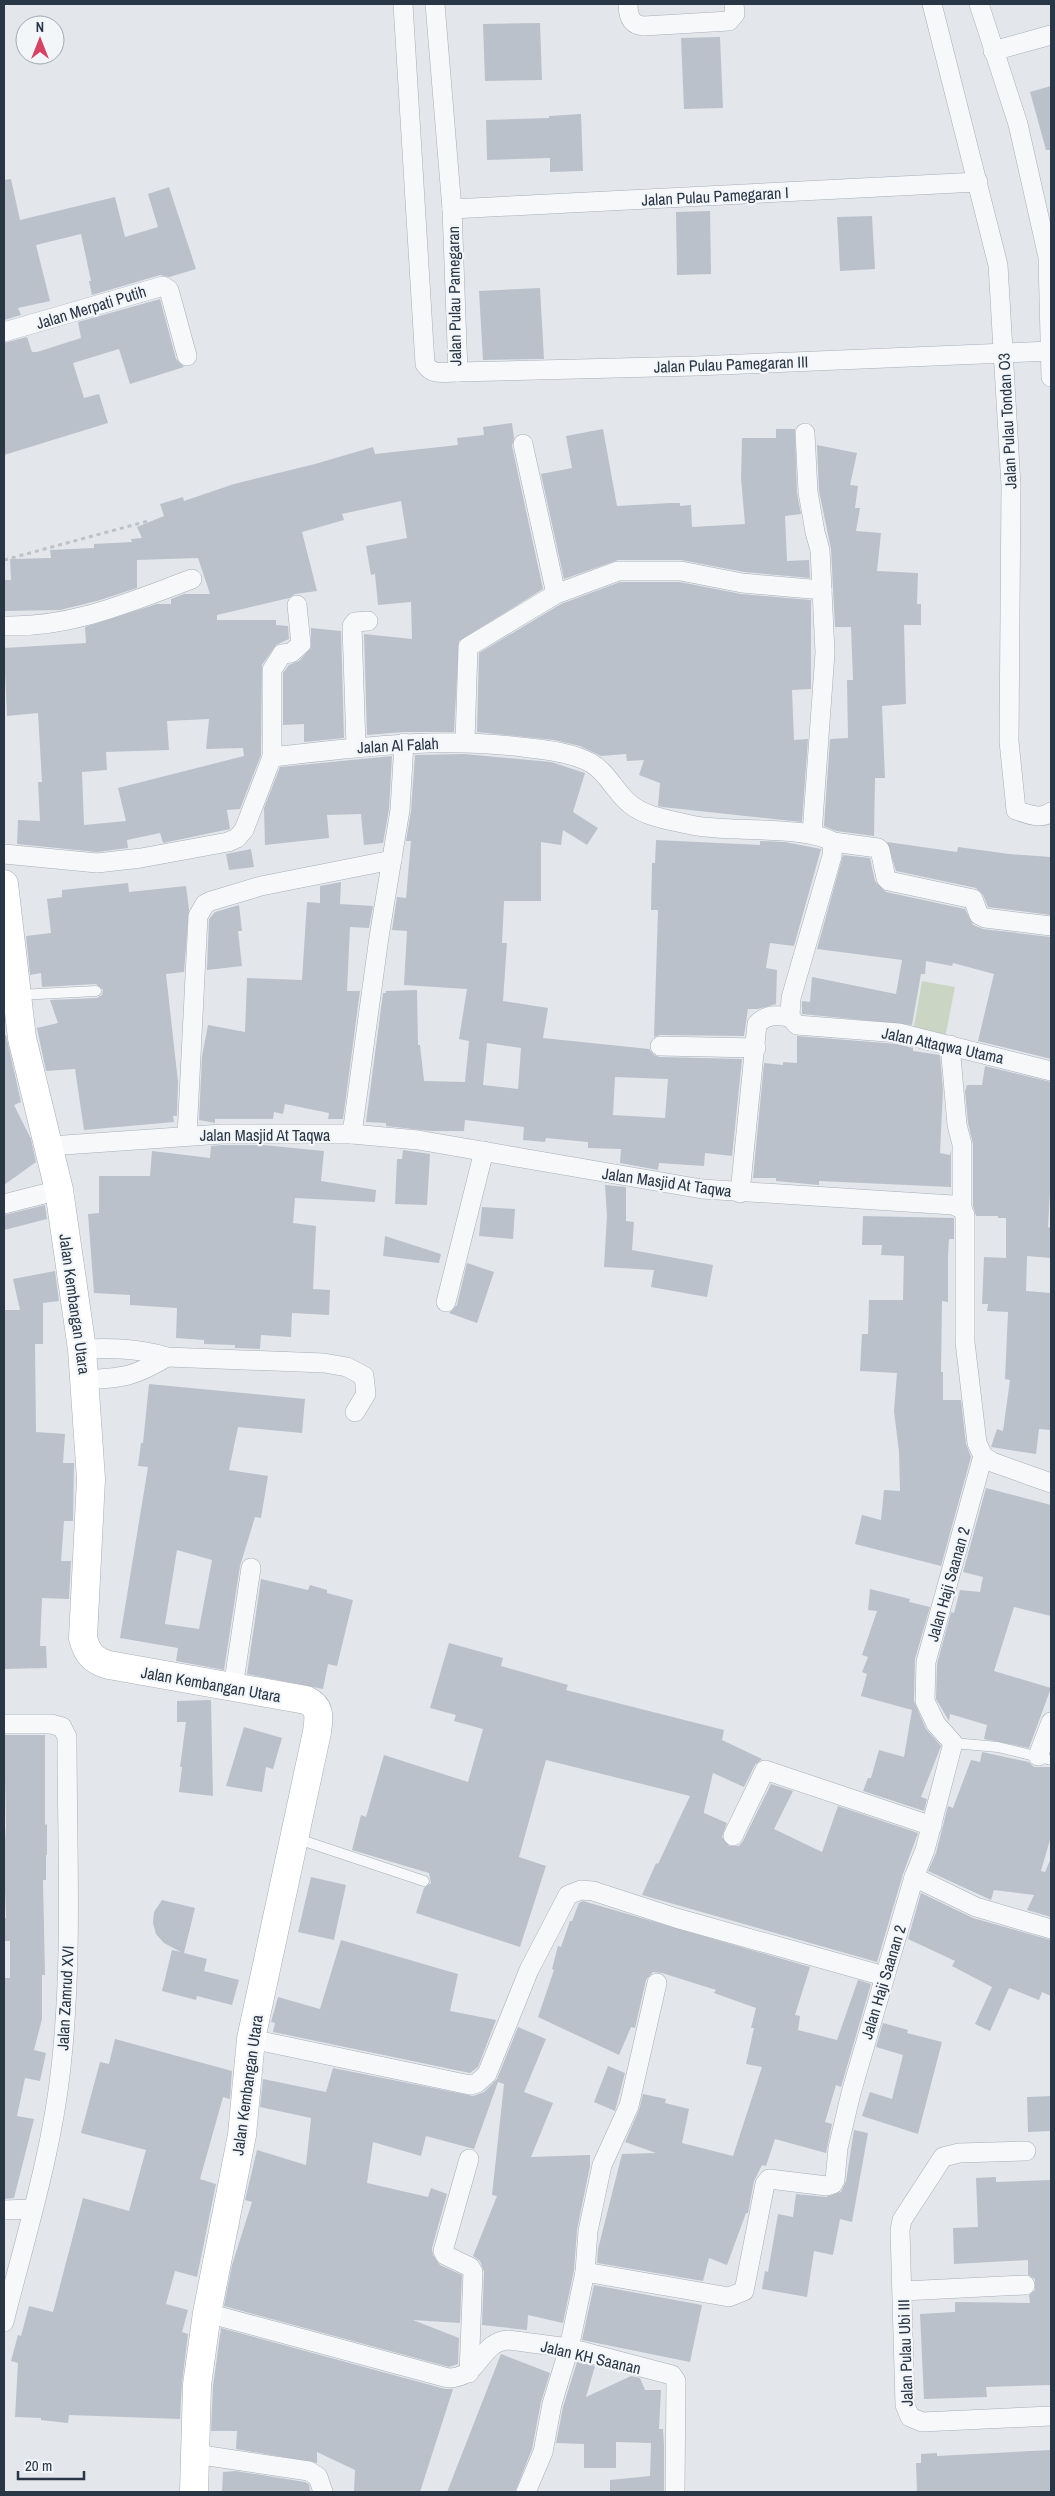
<svg xmlns="http://www.w3.org/2000/svg" width="1055" height="2496" viewBox="0 0 1055 2496" font-family="'Archivo Narrow',sans-serif">
<style>
.green{fill:#cad6c3}
.building{fill:#bac1ca;fill-rule:evenodd}
.lines{fill:none;stroke-linecap:round;stroke-linejoin:round}
.lane-casing{stroke:#a7aeb7;stroke-width:11}
.street-casing{stroke:#a7aeb7;stroke-width:20}
.secondary-casing{stroke:#a7aeb7;stroke-width:29}
.path{stroke:#bdc2c7;stroke-width:3;stroke-dasharray:4 4;stroke-linecap:butt}
.lane{stroke:#f6f8fa;stroke-width:10}
.street{stroke:#f6f8fa;stroke-width:19}
.secondary{stroke:#fff;stroke-width:28}
.labels{text-anchor:middle;dominant-baseline:central;stroke-width:4.5;stroke-linejoin:round;paint-order:stroke}
.street-label{font-size:16px;fill:#293645;stroke:#f3f6f9}
</style>
<rect width="100%" height="100%" fill="#e3e7ec"/>
<polygon class="green" points="922,981 955,987 944,1043 912,1037"/>
<g class="building">
<polygon points="540,23 542,80 485,81 483,24"/>
<polygon points="720,37 723,108 684,109 681,38"/>
<polygon points="1051,86 1051,150 1046,150 1030,92"/>
<polygon points="581,114 583,171 550,172 550,158 487,160 486,120 549,118 549,116"/>
<polygon points="11,179 20,220 115,197 125,237 158,227 148,194 169,187 196,269 169,277 160,275 92,295 89,281 91,281 81,234 36,245 50,301 18,308 21,315 4,320 4,180"/>
<polygon points="710,211 711,274 677,275 676,212"/>
<polygon points="872,216 875,269 840,271 837,217"/>
<polygon points="540,288 544,359 483,360 479,291"/>
<polygon points="160,299 176,359 184,367 130,384 119,349 73,363 84,398 99,394 108,423 4,455 4,343 27,337 32,352 37,352 81,338 78,322"/>
<path d="M 512,423 L 514,438 L 512,446 L 543,589 L 459,641 L 454,732 L 404,732 L 367,735 L 364,634 L 412,639 L 411,602 L 378,605 L 375,574 L 371,575 L 366,546 L 407,538 L 401,501 L 342,514 L 344,520 L 302,532 L 317,591 L 295,594 L 289,598 L 217,615 L 217,620 L 276,620 L 276,625 L 288,626 L 289,639 L 276,645 L 262,665 L 261,755 L 240,809 L 227,810 L 230,829 L 163,843 L 160,833 L 127,840 L 128,848 L 97,852 L 17,844 L 18,820 L 40,821 L 38,782 L 42,782 L 38,713 L 7,716 L 4,648 L 86,643 L 85,627 L 157,604 L 171,604 L 171,599 L 184,594 L 210,594 L 198,558 L 137,560 L 137,588 L 97,601 L 60,610 L 4,611 L 4,580 L 11,580 L 10,559 L 51,558 L 50,550 L 94,548 L 94,544 L 132,542 L 131,539 L 142,538 L 137,527 L 164,516 L 160,504 L 183,497 L 184,501 L 234,484 L 315,464 L 373,447 L 375,454 L 458,445 L 457,438 L 484,435 L 483,427 ZM 209,719 L 206,749 L 243,748 L 244,756 L 118,788 L 126,821 L 84,825 L 82,772 L 107,770 L 106,752 L 169,750 L 167,721 Z"/>
<polygon points="603,429 617,506 670,503 680,503 680,506 691,505 692,527 745,524 741,478 742,438 776,438 776,429 795,429 797,493 801,514 785,516 787,561 809,560 810,578 744,572 681,560 618,560 564,579 541,474 572,468 566,436"/>
<polygon points="817,445 857,453 850,485 858,486 855,508 860,508 856,531 881,533 877,571 918,573 917,604 921,604 921,625 904,625 906,704 882,706 885,778 875,778 874,836 836,831 824,826 830,739 848,738 847,680 853,680 851,627 835,627 831,549 819,491"/>
<polygon points="620,582 680,582 741,594 811,600 811,689 792,690 794,740 808,739 802,822 662,807 658,806 660,783 639,775 644,760 627,761 626,754 601,756 580,746 554,740 477,732 479,653 561,604"/>
<polygon points="311,628 341,631 344,738 304,742 304,724 283,725 283,673 289,665 299,661 311,648"/>
<path d="M 464,754 L 551,762 L 585,773 L 573,812 L 598,828 L 587,845 L 563,830 L 561,845 L 541,842 L 541,901 L 504,901 L 502,943 L 507,943 L 503,1001 L 548,1008 L 543,1038 L 649,1049 L 654,1055 L 660,1057 L 742,1059 L 732,1156 L 705,1153 L 704,1166 L 659,1163 L 658,1170 L 620,1163 L 621,1149 L 588,1148 L 588,1142 L 546,1138 L 545,1142 L 523,1140 L 524,1127 L 465,1120 L 464,1131 L 431,1131 L 386,1126 L 386,1123 L 366,1122 L 383,993 L 386,993 L 386,991 L 417,990 L 418,1045 L 420,1045 L 424,1081 L 465,1082 L 469,1041 L 459,1039 L 467,989 L 404,985 L 407,931 L 392,930 L 397,897 L 406,898 L 411,841 L 406,841 L 411,811 L 415,755 ZM 487,1043 L 521,1048 L 518,1089 L 483,1085 ZM 615,1077 L 668,1079 L 665,1118 L 613,1115 Z"/>
<polygon points="392,756 389,809 383,843 364,845 361,814 327,815 329,838 265,845 264,808 280,767"/>
<polygon points="656,840 760,845 760,841 785,842 821,849 794,946 770,943 766,968 777,970 776,1004 758,1009 748,1009 744,1036 660,1035 654,1037 658,910 651,910 652,863 655,863"/>
<polygon points="887,842 957,852 958,847 1009,854 1051,857 1051,915 988,907 983,895 976,888 896,871"/>
<polygon points="251,849 254,867 229,870 226,854"/>
<polygon points="843,855 870,858 875,881 886,892 965,909 973,925 983,929 1051,937 1051,1059 978,1041 994,974 953,963 952,966 926,961 925,974 921,974 912,1025 802,1014 802,1001 810,1002 812,977 896,994 902,960 817,949"/>
<polygon points="341,882 340,904 373,906 369,928 350,927 347,991 360,991 343,1119 328,1119 329,1113 285,1104 283,1114 274,1112 273,1119 215,1119 215,1123 199,1120 202,1056 208,1025 245,1032 247,978 302,980 307,902 320,903 320,886"/>
<polygon points="128,883 129,892 186,886 189,909 184,972 166,974 178,1082 177,1116 173,1116 174,1122 84,1130 75,1069 46,1071 37,1028 58,1023 50,1000 97,998 102,995 103,990 96,984 42,987 41,973 30,975 26,936 51,933 47,899 62,897 62,890"/>
<polygon points="239,905 242,931 238,931 242,966 207,970 209,919 215,912"/>
<polygon points="6,1035 21,1102 14,1105 31,1139 36,1162 4,1185 4,1036"/>
<polygon points="797,1036 897,1044 913,1048 913,1051 940,1055 943,1090 940,1153 950,1155 951,1150 951,1187 819,1181 819,1185 776,1181 776,1178 753,1178 764,1063 783,1065 783,1062 797,1063"/>
<polygon points="985,1066 1051,1082 1051,1173 1048,1227 1051,1228 1051,1258 1027,1256 1026,1291 1051,1293 1051,1430 1039,1429 1036,1454 991,1447 997,1429 1003,1431 1010,1380 1005,1379 1008,1312 987,1311 988,1304 982,1304 984,1257 1006,1258 1006,1218 998,1218 998,1216 976,1216 973,1206 973,1144 968,1123 965,1091 967,1085 982,1085"/>
<polygon points="222,1145 263,1145 324,1151 321,1181 376,1190 375,1202 295,1198 293,1223 316,1226 313,1289 330,1290 329,1315 292,1313 291,1337 261,1335 260,1349 235,1348 235,1345 204,1344 204,1340 176,1338 177,1308 130,1305 130,1295 94,1293 88,1214 99,1213 99,1176 150,1176 152,1151 210,1158 211,1146"/>
<polygon points="403,1150 430,1154 427,1205 395,1204 397,1159 402,1159"/>
<polygon points="605,1185 626,1187 626,1221 634,1222 632,1250 713,1265 707,1297 651,1287 654,1270 604,1267 607,1216"/>
<polygon points="45,1205 47,1219 4,1230 4,1215"/>
<polygon points="482,1207 515,1209 513,1239 479,1236"/>
<polygon points="863,1216 954,1218 954,1239 949,1239 948,1256 948,1302 942,1301 941,1372 943,1372 943,1400 961,1400 966,1444 971,1457 941,1566 855,1544 862,1515 881,1520 884,1490 900,1491 899,1452 894,1411 897,1373 860,1371 862,1334 868,1334 869,1300 903,1300 904,1256 881,1255 882,1245 862,1245"/>
<polygon points="385,1236 441,1254 439,1263 383,1256"/>
<polygon points="467,1263 494,1272 477,1323 449,1313 457,1305"/>
<polygon points="55,1271 59,1301 43,1303 43,1344 35,1344 36,1432 65,1434 63,1463 74,1463 73,1521 64,1521 61,1561 71,1561 69,1599 42,1598 40,1646 46,1646 47,1668 4,1669 5,1310 20,1310 13,1279"/>
<path d="M 149,1384 L 305,1399 L 302,1433 L 238,1427 L 229,1470 L 268,1476 L 261,1518 L 255,1517 L 240,1566 L 224,1670 L 176,1661 L 178,1648 L 120,1638 L 148,1467 L 138,1466 L 141,1443 L 143,1443 ZM 177,1550 L 212,1560 L 199,1629 L 165,1624 Z"/>
<polygon points="986,1488 1051,1505 1051,1616 1014,1607 994,1671 1051,1688 1029,1748 984,1739 987,1725 950,1714 949,1721 936,1699 937,1664 951,1612 954,1613 960,1590 980,1592 983,1577 963,1572"/>
<polygon points="261,1579 308,1590 310,1585 327,1590 327,1593 353,1600 337,1666 328,1664 323,1689 247,1674"/>
<polygon points="870,1589 910,1599 909,1602 930,1607 915,1659 914,1701 926,1729 941,1746 921,1797 927,1799 924,1811 863,1791 868,1778 871,1778 879,1750 904,1757 912,1710 861,1696 867,1674 862,1672 868,1657 862,1655 877,1611 868,1610"/>
<polygon points="449,1643 503,1658 501,1666 568,1685 566,1690 724,1730 722,1740 762,1759 755,1765 744,1787 713,1773 704,1811 704,1813 727,1823 722,1837 729,1846 739,1846 743,1841 771,1784 793,1791 774,1829 822,1852 838,1806 918,1833 903,1874 877,1962 642,1895 656,1863 658,1864 690,1796 546,1760 519,1857 546,1866 520,1947 416,1913 424,1888 431,1883 429,1873 352,1850 361,1815 366,1817 384,1755 468,1782 483,1729 454,1721 456,1715 430,1708"/>
<polygon points="211,1700 213,1796 179,1792 182,1767 180,1767 186,1722 177,1722 177,1701"/>
<polygon points="244,1727 282,1738 273,1769 266,1767 262,1792 226,1786"/>
<polygon points="4,1735 45,1735 45,1825 47,1824 47,1855 46,1855 46,1880 43,1880 45,1975 42,1975 42,2019 34,2050 46,2053 40,2081 25,2078 17,2116 34,2119 14,2198 4,2199 4,1978 10,1978 10,1941 4,1941 4,1918 6,1918 4,1859 6,1825"/>
<polygon points="982,1752 1029,1762 1034,1767 1051,1767 1051,1836 1041,1871 1045,1872 1051,1858 1051,1917 1027,1910 1034,1895 994,1890 991,1900 928,1871 936,1853 948,1806 953,1808 971,1760 980,1762"/>
<polygon points="311,1877 346,1885 334,1940 298,1932"/>
<polygon points="921,1893 973,1918 1051,1940 1051,1996 1042,1992 1039,2000 1009,1988 990,2031 975,2024 992,1987 952,1966 955,1961 908,1939"/>
<polygon points="162,1900 195,1908 184,1953 207,1959 204,1971 239,1980 232,2005 197,1996 196,2000 162,1991 172,1950 181,1952 164,1943 156,1934 153,1923 154,1912"/>
<polygon points="583,1901 810,1967 795,2015 800,2016 798,2030 837,2040 858,1980 871,1984 841,2087 836,2085 825,2122 832,2124 826,2153 775,2139 766,2166 762,2165 754,2181 748,2213 746,2213 727,2265 709,2258 703,2281 597,2263 598,2249 622,2154 656,2153 625,2142 639,2110 643,2094 666,2099 665,2103 689,2109 682,2143 733,2156 762,2067 746,2064 754,2028 751,2028 756,2008 714,1993 716,1990 662,1973 653,1972 646,1980 635,2028 631,2027 619,2055 538,2017 554,1970 552,1969 558,1946 561,1947 570,1921 572,1921 579,1903"/>
<polygon points="341,1940 458,1974 450,2011 496,2020 478,2067 470,2073 273,2032 275,2023 271,2022 278,1997 320,2009"/>
<polygon points="883,2023 908,2030 907,2033 942,2042 918,2134 862,2116 870,2092 892,2099 903,2055 876,2047"/>
<polygon points="518,2027 546,2039 524,2092 553,2103 531,2157 590,2155 590,2166 577,2230 574,2270 563,2323 528,2315 527,2330 482,2325 484,2272 480,2261 473,2256 497,2196 492,2195 504,2084 498,2082 474,2149 426,2136 421,2156 373,2142 367,2183 428,2197 431,2188 447,2194 432,2248 433,2255 440,2265 462,2275 460,2323 413,2320 459,2338 458,2364 449,2367 224,2306 232,2265 252,2202 245,2200 257,2150 306,2165 311,2118 260,2107 263,2079 326,2092 333,2068 473,2096 484,2092 497,2079"/>
<polygon points="115,2039 232,2071 230,2099 223,2097 200,2179 216,2184 197,2277 175,2271 166,2304 188,2310 182,2332 188,2334 182,2383 180,2419 69,2415 68,2423 41,2420 41,2418 15,2417 18,2363 11,2361 18,2335 21,2336 29,2306 53,2312 83,2198 129,2211 146,2150 81,2133 100,2062 109,2064"/>
<polygon points="608,2066 625,2073 615,2111 594,2102"/>
<polygon points="1051,2096 1051,2131 1028,2132 1027,2097"/>
<polygon points="854,2130 868,2133 852,2222 840,2219 833,2255 814,2251 807,2297 762,2289 765,2271 768,2272 778,2214 793,2217 796,2194 826,2197 841,2192 846,2181"/>
<polygon points="996,2177 996,2182 1051,2180 1051,2385 986,2387 987,2397 924,2399 920,2314 955,2312 955,2302 1030,2303 1029,2295 1035,2290 1035,2279 1028,2275 1028,2260 954,2264 953,2228 978,2227 976,2178"/>
<polygon points="594,2285 702,2305 690,2362 582,2340"/>
<polygon points="221,2328 445,2389 453,2389 420,2492 354,2492 355,2470 317,2452 317,2463 236,2449 237,2431 211,2431 213,2386"/>
<polygon points="501,2354 550,2373 541,2402 532,2449 515,2492 447,2492"/>
<polygon points="577,2362 595,2366 586,2397 631,2376 640,2378 645,2390 661,2390 659,2429 663,2429 664,2445 664,2492 610,2492 610,2480 650,2476 651,2443 616,2442 616,2468 584,2468 584,2444 556,2443 563,2407"/>
<polygon points="1051,2450 1051,2492 917,2492 916,2463 921,2463 921,2454 937,2453 937,2456"/>
<polygon points="236,2471 305,2482 309,2484 310,2492 222,2492 223,2472"/>
</g>
<g class="lines">
<g class="lane-casing">
<g id="lane">
<polyline points="19,995 96,991"/>
<polyline points="953,1743 998,1747 1051,1760"/>
<polyline points="295,1838 424,1881"/>
</g>
</g>
<g class="street-casing">
<g id="street">
<path d="M 403,4 L 425,364 C 432,376 445,372 458,372 L 696,366 L 1051,351"/>
<polyline points="435,4 452,209 458,372"/>
<path d="M 628,4 C 628,16 631,25 644,26 L 729,21 L 735,14 L 734,4"/>
<path d="M 932,4 L 998,265 L 1011,486 L 1009,741 L 1016,810 C 1027,814 1041,820 1051,812"/>
<polyline points="979,4 1018,124 1048,257 1051,377"/>
<polyline points="993,51 1051,35"/>
<polyline points="452,209 978,182"/>
<polyline points="4,332 163,286 169,290 187,356"/>
<polyline points="805,433 808,492 815,532 820,550 822,590"/>
<polyline points="523,444 556,594"/>
<path d="M 4,626 C 72,628 129,602 192,579"/>
<polyline points="465,742 468,647 556,594 618,571 681,571 742,583 822,590 825,653 812,834"/>
<polyline points="356,746 352,626 355,622 368,621"/>
<polyline points="272,757 272,670 282,654 291,653 301,644 297,605"/>
<polyline points="833,842 878,848 880,850 886,878 889,881 973,899 979,915 985,918 1051,926"/>
<path d="M 4,854 L 97,863 L 141,858 L 228,842 L 237,838 L 244,830 L 272,757 C 358,747 442,736 529,748 C 549,750 573,753 591,763 C 607,772 616,793 630,804 C 645,817 671,820 691,825 C 727,833 806,825 833,842 L 832,856 L 791,998 L 790,1017 L 797,1025 L 899,1033 L 1051,1071"/>
<polyline points="950,1045 957,1125 962,1144 962,1209"/>
<polyline points="660,1046 756,1048"/>
<polyline points="352,1134 379,937 400,810 404,743"/>
<polyline points="187,1136 198,916 205,904 211,901 261,886 392,860"/>
<polyline points="50,1146 222,1134 352,1134 418,1140 702,1189 953,1205 962,1209 965,1215 965,1342 977,1443 983,1456 992,1462 1051,1483"/>
<path d="M 740,1193 L 757,1024 C 767,1014 776,1015 790,1017"/>
<polyline points="4,1204 59,1190"/>
<polyline points="446,1302 484,1151"/>
<path d="M 82,1349 C 112,1348 138,1348 167,1357 L 324,1363 L 347,1367 L 364,1376 L 366,1394 L 355,1412"/>
<path d="M 85,1380 C 122,1378 134,1377 167,1357"/>
<polyline points="233,1688 251,1568"/>
<path d="M 4,1724 L 51,1724 L 62,1727 L 67,1737 C 67,1847 73,1958 61,2067 C 52,2153 25,2238 4,2322"/>
<polyline points="1038,1756 1051,1722"/>
<polyline points="733,1836 765,1770 932,1826"/>
<polyline points="914,1877 976,1907 1051,1929"/>
<polyline points="251,2039 470,2085 477,2083 487,2074 529,1970 568,1895 581,1890 593,1891 676,1918 884,1976"/>
<polyline points="1026,2151 959,2153 943,2157 902,2220 900,2230 905,2405 910,2417 922,2422 1051,2416"/>
<polyline points="469,2159 443,2251 445,2255 470,2267 473,2272 469,2373"/>
<polyline points="4,2210 32,2209"/>
<polyline points="585,2272 729,2297 744,2291 765,2184 769,2179 827,2186 833,2184 835,2180 838,2148 851,2093 914,1877 925,1850 953,1743 936,1724 925,1701 926,1662 983,1456"/>
<polyline points="903,2291 1025,2285"/>
<path d="M 207,2313 L 448,2378 C 481,2378 479,2342 508,2340 L 569,2348 L 672,2375 L 676,2381 L 675,2492"/>
<polyline points="195,2454 309,2471 318,2477 323,2492"/>
<polyline points="526,2492 543,2452 552,2404 569,2348 585,2272 588,2231 602,2165 629,2106 657,1983"/>
</g>
</g>
<g class="secondary-casing">
<path id="secondary" d="M 4,884 L 22,1038 L 59,1190 L 82,1349 L 91,1479 L 83,1638 C 87,1654 94,1661 109,1665 L 306,1700 C 321,1707 319,1717 317,1732 L 251,2039 L 242,2135 L 207,2313 L 197,2385 L 194,2492"/>
</g>
<polyline class="path" points="4,560 148,521"/>
<use href="#lane" class="lane"/>
<use href="#street" class="street"/>
<use href="#secondary" class="secondary"/>
</g>
<g class="labels">
<g class="street-label">
<text transform="translate(715 196) rotate(-3)">Jalan Pulau Pamegaran I</text>
<text transform="translate(454 296) rotate(-91)">Jalan Pulau Pamegaran</text>
<text transform="translate(91 307) rotate(-17)">Jalan Merpati Putih</text>
<text transform="translate(731 364) rotate(-2)">Jalan Pulau Pamegaran III</text>
<text transform="translate(1007 421) rotate(-93)">Jalan Pulau Tondan O3</text>
<text transform="translate(398 745) rotate(-3)">Jalan Al Falah</text>
<text transform="translate(943 1045) rotate(12)">Jalan Attaqwa Utama</text>
<text x="265" y="1135">Jalan Masjid At Taqwa</text>
<text transform="translate(667 1182) rotate(8)">Jalan Masjid At Taqwa</text>
<text transform="translate(75 1304) rotate(82)">Jalan Kembangan Utara</text>
<text transform="translate(948 1584) rotate(-74)">Jalan Haji Saanan 2</text>
<text transform="translate(211 1684) rotate(10)">Jalan Kembangan Utara</text>
<text transform="translate(883 1982) rotate(-73)">Jalan Haji Saanan 2</text>
<text transform="translate(65 1998) rotate(-87)">Jalan Zamrud XVI</text>
<text transform="translate(247 2085) rotate(-82)">Jalan Kembangan Utara</text>
<text transform="translate(905 2353) rotate(-92)">Jalan Pulau Ubi III</text>
<text transform="translate(591 2357) rotate(13)">Jalan KH Saanan</text>
</g>
</g>
<rect width="1055" height="2496" fill="none" stroke="#293645" stroke-width="10"/>
<g transform="translate(40 40)"><circle r="24" fill="#f3f6f9" stroke="#a2a9b1"/>
<path d="M0-4L9 19L0 12L-9 19Z" fill="#d74263"/>
<text y="-8" font-size="14" font-weight="bold" text-anchor="middle" fill="#293645">N</text>
</g>
<path d="M18 2471v8h66v-8" fill="none" stroke="#293645" stroke-width="2.5"/>
<text x="25" y="2471" font-size="15" fill="#293645" stroke="#f3f6f9" stroke-width="4" paint-order="stroke">20 m</text>
</svg>
